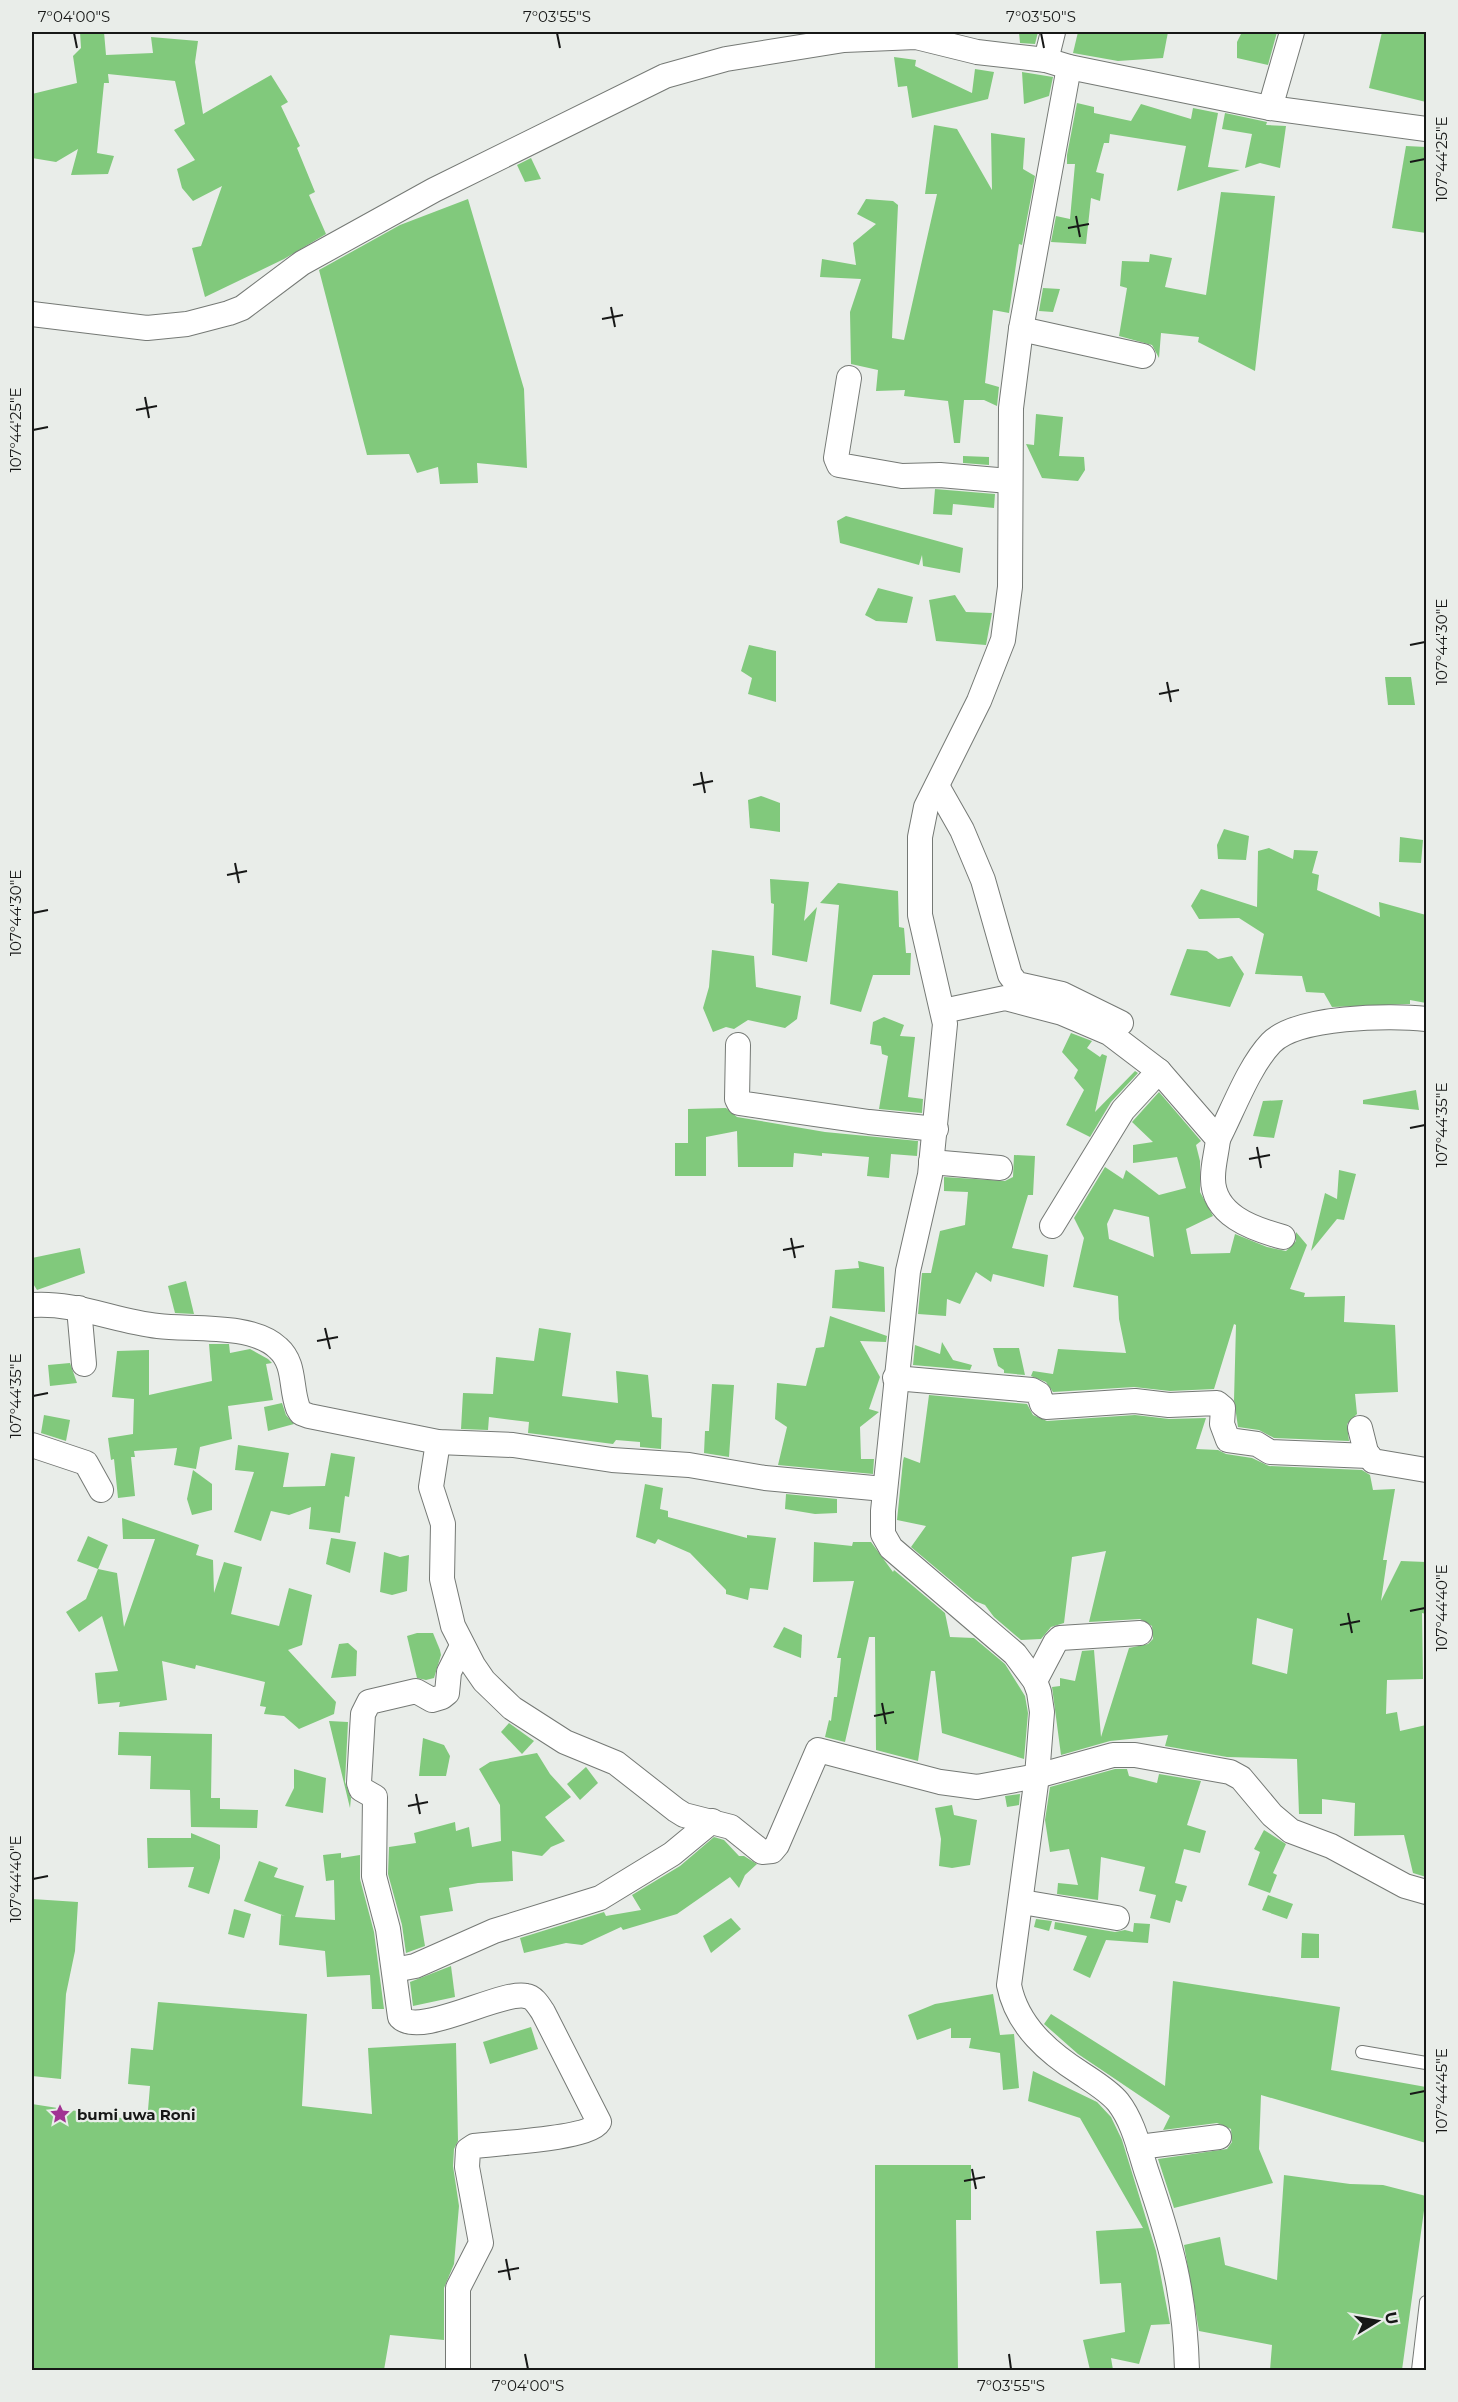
<svg xmlns="http://www.w3.org/2000/svg" width="1458" height="2402" viewBox="0 0 1458 2402" font-family="Montserrat,sans-serif">
<style>
.building{fill:#81c97c;fill-rule:evenodd}
.lines{fill:none;stroke-linecap:round;stroke-linejoin:round}
.lane-casing{stroke:#757975;stroke-width:14}
.street-casing{stroke:#757975;stroke-width:26}
.lane{stroke:#fff;stroke-width:12}
.street{stroke:#fff;stroke-width:24}
.ticks{fill:none;stroke:#171817;stroke-width:2}
.labels{text-anchor:middle;dominant-baseline:central;stroke-width:4.5;stroke-linejoin:round;paint-order:stroke}
.poi-label{font-size:15px;font-weight:bold;fill:#171817;stroke:#e9ede9;text-anchor:start}
.neatline{fill:none;stroke:#171817;stroke-width:2}
.ticks-label{font-size:15px;text-anchor:middle;fill:#171817}
</style>
<rect width="100%" height="100%" fill="#e9ede9"/>
<g class="building">
<polygon points="80,32 104,32 106,55 153,53 151,37 198,41 195,62 203,114 271,75 288,102 281,106 300,146 297,148 315,192 309,195 326,234 284,259 205,297 192,248 201,246 222,186 193,201 182,188 177,169 195,160 174,130 185,124 175,81 108,74 109,83 104,83 97,153 114,156 108,174 71,175 78,149 56,162 32,158 32,94 77,83 73,56 81,48"/>
<polygon points="1019,32 1038,32 1035,44 1020,43"/>
<polygon points="1078,32 1168,32 1163,58 1118,61 1073,53"/>
<polygon points="1242,32 1277,32 1268,65 1237,58 1237,42"/>
<polygon points="1382,32 1426,32 1426,102 1369,88"/>
<polygon points="894,57 916,60 915,66 972,93 975,69 994,72 988,99 912,118 907,86 898,87"/>
<polygon points="1022,72 1053,77 1049,96 1024,104"/>
<polygon points="1077,103 1094,107 1094,113 1131,121 1141,104 1191,119 1193,108 1218,113 1208,167 1240,170 1177,191 1186,146 1110,134 1109,143 1104,143 1096,172 1104,174 1100,201 1091,198 1086,244 1051,242 1056,216 1070,219 1075,164 1067,164 1067,155"/>
<polygon points="1225,113 1267,122 1266,125 1286,126 1280,168 1260,163 1245,168 1252,134 1222,129"/>
<polygon points="934,125 957,129 992,190 991,133 1025,138 1023,169 1035,176 1022,245 1019,244 1009,313 993,310 985,383 999,387 997,406 984,400 964,400 960,443 954,443 948,401 904,396 905,390 876,391 878,370 851,364 850,312 861,279 820,277 822,259 856,265 853,243 876,224 857,214 866,199 893,201 898,205 892,338 904,340 937,194 925,194"/>
<polygon points="1406,146 1426,147 1426,233 1392,228"/>
<polygon points="531,158 541,179 525,182 517,165"/>
<polygon points="1221,192 1275,196 1255,371 1198,342 1199,337 1161,333 1159,358 1152,345 1119,336 1127,288 1120,286 1122,261 1149,262 1150,254 1172,258 1165,287 1206,295"/>
<polygon points="468,199 524,389 527,468 477,463 478,483 440,484 438,467 417,473 409,454 367,455 319,270 400,225"/>
<polygon points="1043,288 1060,289 1053,312 1039,311"/>
<polygon points="1036,414 1063,417 1059,456 1084,457 1085,470 1078,481 1042,478 1026,444 1034,445"/>
<polygon points="963,456 989,457 989,465 963,463"/>
<polygon points="935,489 995,494 994,508 953,504 952,515 933,514"/>
<polygon points="846,516 963,548 960,573 923,566 922,555 919,565 840,543 837,521"/>
<polygon points="878,588 913,597 907,623 876,621 865,615"/>
<polygon points="955,595 966,612 992,613 986,645 936,641 929,600"/>
<polygon points="749,645 776,651 776,702 748,694 752,678 741,671"/>
<polygon points="1385,677 1411,677 1415,705 1388,705"/>
<polygon points="761,796 780,803 780,832 750,828 748,800"/>
<polygon points="1224,829 1249,836 1246,860 1218,859 1217,845"/>
<polygon points="1400,837 1423,840 1421,863 1399,862"/>
<polygon points="1269,848 1293,859 1294,850 1318,851 1312,873 1319,875 1317,890 1380,917 1379,902 1426,915 1426,1003 1410,1000 1410,1004 1332,1007 1324,993 1306,992 1302,976 1255,974 1264,934 1239,918 1199,919 1191,906 1201,889 1257,907 1258,851"/>
<polygon points="770,879 809,882 804,921 817,907 807,962 772,955 774,904 771,903"/>
<polygon points="838,883 898,891 899,927 904,928 906,953 911,953 910,975 873,975 861,1012 830,1004 839,905 820,903"/>
<polygon points="1187,949 1207,951 1218,959 1232,956 1244,974 1230,1007 1170,995"/>
<polygon points="712,950 754,956 756,987 801,996 797,1019 785,1028 748,1020 734,1029 726,1027 713,1032 703,1008 709,987"/>
<polygon points="884,1017 904,1025 900,1036 915,1037 908,1097 923,1099 922,1113 879,1109 888,1056 882,1054 881,1046 870,1044 873,1022"/>
<polygon points="1071,1033 1092,1041 1087,1048 1100,1057 1102,1054 1107,1056 1095,1112 1135,1071 1138,1073 1111,1102 1090,1137 1066,1125 1084,1090 1074,1078 1078,1070 1062,1052"/>
<polygon points="1416,1090 1419,1110 1363,1104 1363,1100"/>
<path d="M 1159,1092 L 1201,1141 L 1196,1145 L 1200,1161 L 1200,1192 L 1213,1216 L 1186,1229 L 1191,1254 L 1230,1253 L 1235,1234 L 1267,1247 L 1286,1251 L 1296,1241 L 1296,1232 L 1307,1245 L 1290,1289 L 1305,1293 L 1304,1297 L 1345,1296 L 1344,1322 L 1395,1325 L 1398,1392 L 1355,1394 L 1357,1414 L 1347,1424 L 1349,1441 L 1274,1438 L 1259,1430 L 1238,1427 L 1234,1400 L 1236,1325 L 1234,1324 L 1214,1389 L 1170,1391 L 1134,1387 L 1053,1392 L 1046,1382 L 1031,1376 L 1033,1371 L 1053,1374 L 1058,1349 L 1126,1353 L 1119,1319 L 1118,1296 L 1073,1287 L 1084,1238 L 1074,1218 L 1105,1167 L 1123,1179 L 1126,1170 L 1159,1195 L 1186,1188 L 1177,1157 L 1133,1163 L 1133,1145 L 1153,1142 L 1132,1122 ZM 1114,1209 L 1149,1217 L 1154,1257 L 1109,1239 L 1107,1224 Z"/>
<polygon points="1283,1100 1274,1138 1253,1136 1263,1101"/>
<polygon points="726,1108 737,1117 825,1132 918,1141 917,1156 891,1154 889,1178 867,1176 869,1157 822,1153 822,1156 794,1153 793,1167 738,1167 737,1131 706,1137 706,1176 675,1176 675,1143 688,1143 688,1109"/>
<polygon points="1014,1155 1035,1156 1033,1195 1028,1195 1012,1248 1048,1255 1044,1287 993,1274 991,1282 976,1272 960,1304 947,1299 946,1316 918,1314 922,1273 931,1273 940,1231 965,1225 968,1192 944,1191 944,1177 1005,1181 1013,1177"/>
<polygon points="1339,1170 1356,1174 1344,1220 1337,1219 1311,1251 1325,1193 1337,1199"/>
<polygon points="80,1248 85,1273 37,1290 32,1282 32,1258"/>
<polygon points="858,1261 884,1267 885,1312 832,1308 835,1270 859,1268"/>
<polygon points="186,1281 194,1314 175,1313 168,1286"/>
<polygon points="830,1316 887,1336 886,1342 860,1341 880,1377 869,1409 879,1412 860,1427 861,1459 874,1459 873,1474 778,1465 787,1427 775,1419 777,1383 806,1386 816,1348 824,1347"/>
<polygon points="539,1328 571,1333 562,1396 618,1403 616,1371 648,1375 652,1417 662,1418 661,1449 640,1447 640,1442 616,1440 613,1444 528,1433 529,1422 489,1417 488,1430 461,1429 463,1393 493,1394 496,1357 534,1361"/>
<polygon points="942,1342 953,1360 972,1365 970,1370 913,1365 915,1345 940,1354"/>
<polygon points="209,1344 229,1344 230,1353 250,1349 268,1359 272,1363 266,1364 273,1400 228,1406 232,1439 200,1447 196,1469 174,1465 177,1448 134,1451 135,1457 131,1457 135,1496 118,1498 114,1459 111,1460 108,1438 133,1434 134,1399 112,1397 117,1351 149,1350 149,1395 212,1381"/>
<polygon points="993,1348 1019,1348 1025,1375 1004,1373 1004,1370 998,1366"/>
<polygon points="70,1363 77,1383 50,1386 48,1365"/>
<polygon points="712,1384 734,1385 729,1457 704,1453 705,1431 709,1431"/>
<path d="M 929,1395 L 1027,1404 L 1033,1415 L 1047,1421 L 1135,1415 L 1169,1419 L 1206,1418 L 1196,1449 L 1218,1450 L 1226,1454 L 1252,1458 L 1269,1466 L 1362,1470 L 1370,1475 L 1373,1490 L 1395,1489 L 1383,1560 L 1387,1560 L 1381,1601 L 1401,1561 L 1426,1562 L 1426,1614 L 1422,1613 L 1423,1679 L 1387,1680 L 1386,1714 L 1397,1712 L 1400,1731 L 1426,1725 L 1426,1877 L 1413,1873 L 1404,1835 L 1354,1836 L 1355,1803 L 1322,1799 L 1322,1814 L 1299,1814 L 1297,1759 L 1227,1757 L 1165,1746 L 1168,1735 L 1110,1741 L 1061,1755 L 1052,1687 L 1060,1686 L 1060,1678 L 1075,1681 L 1082,1651 L 1094,1650 L 1101,1737 L 1129,1648 L 1148,1644 L 1153,1639 L 1152,1626 L 1140,1619 L 1089,1622 L 1106,1551 L 1072,1557 L 1064,1623 L 1051,1627 L 1041,1639 L 1021,1640 L 994,1617 L 985,1605 L 975,1601 L 911,1547 L 926,1526 L 897,1520 L 903,1461 L 904,1457 L 920,1463 ZM 1257,1618 L 1293,1629 L 1287,1674 L 1252,1664 Z"/>
<polygon points="282,1403 286,1415 294,1424 268,1431 264,1407"/>
<polygon points="44,1415 70,1420 66,1441 41,1433"/>
<polygon points="238,1445 289,1453 283,1487 325,1486 331,1453 355,1457 349,1497 345,1496 340,1533 309,1529 311,1507 289,1515 271,1511 261,1541 234,1532 254,1472 235,1470"/>
<polygon points="193,1470 212,1484 212,1510 192,1515 187,1499"/>
<polygon points="645,1484 663,1488 660,1509 668,1511 668,1517 747,1538 747,1535 776,1538 768,1590 750,1588 748,1600 726,1594 726,1590 690,1553 658,1539 655,1544 636,1537"/>
<polygon points="786,1494 837,1499 837,1513 815,1514 785,1509"/>
<polygon points="122,1518 199,1545 196,1555 213,1560 214,1593 224,1562 242,1567 231,1614 279,1626 289,1588 312,1595 302,1645 288,1650 336,1702 334,1714 299,1729 284,1716 264,1714 266,1707 260,1706 265,1682 196,1665 195,1669 162,1661 167,1700 119,1707 120,1702 98,1704 95,1673 118,1671 102,1616 79,1632 66,1612 86,1599 98,1569 117,1573 124,1627 155,1539 123,1539"/>
<polygon points="88,1536 108,1545 98,1569 77,1561"/>
<polygon points="331,1538 356,1542 350,1573 326,1564"/>
<polygon points="814,1542 852,1546 853,1542 871,1542 893,1572 894,1570 945,1613 950,1637 974,1638 1005,1664 1025,1696 1028,1713 1024,1759 942,1733 935,1671 931,1671 918,1761 876,1750 875,1637 869,1637 845,1742 825,1737 829,1720 831,1721 834,1697 837,1697 841,1658 837,1658 854,1581 813,1582"/>
<polygon points="384,1552 400,1557 409,1555 407,1591 392,1595 380,1592"/>
<polygon points="784,1627 802,1635 801,1658 773,1647"/>
<polygon points="417,1633 433,1633 440,1650 441,1655 434,1678 426,1680 417,1678 407,1636"/>
<polygon points="348,1643 357,1651 356,1676 331,1678 339,1644"/>
<polygon points="329,1721 348,1722 345,1782 351,1798 350,1808"/>
<polygon points="509,1723 534,1741 522,1754 501,1732"/>
<polygon points="119,1732 212,1734 211,1798 220,1798 220,1809 258,1810 257,1828 191,1827 190,1790 150,1789 151,1756 118,1755"/>
<polygon points="423,1738 444,1745 450,1756 446,1776 419,1776"/>
<polygon points="537,1753 550,1774 571,1797 545,1817 565,1841 551,1847 542,1856 512,1851 513,1881 478,1883 449,1888 453,1911 420,1916 425,1946 406,1953 402,1925 388,1874 389,1847 416,1843 414,1833 455,1822 456,1831 469,1827 472,1847 501,1841 500,1805 479,1769 490,1762"/>
<polygon points="586,1767 598,1783 580,1800 567,1784"/>
<polygon points="294,1769 326,1778 323,1813 285,1806 294,1788"/>
<polygon points="1115,1769 1127,1769 1129,1776 1157,1783 1159,1774 1201,1781 1187,1825 1206,1831 1200,1853 1184,1849 1175,1883 1187,1886 1182,1902 1176,1900 1170,1923 1150,1918 1156,1895 1139,1891 1145,1867 1101,1857 1098,1900 1057,1894 1058,1883 1078,1885 1069,1849 1050,1852 1045,1820 1050,1787"/>
<polygon points="1020,1794 1019,1805 1007,1807 1005,1796"/>
<polygon points="952,1805 954,1815 977,1820 970,1865 952,1868 939,1866 941,1839 935,1808"/>
<polygon points="1264,1830 1286,1844 1273,1873 1277,1875 1270,1893 1248,1885 1260,1852 1254,1849"/>
<polygon points="191,1833 220,1845 220,1858 209,1894 188,1887 194,1867 148,1868 147,1838 191,1838"/>
<polygon points="714,1837 724,1840 739,1856 744,1856 757,1864 745,1875 739,1888 730,1877 677,1914 623,1930 621,1927 582,1945 566,1943 524,1953 520,1938 604,1912 606,1916 641,1910 632,1895 680,1866"/>
<polygon points="341,1853 341,1858 360,1855 360,1879 374,1932 384,2009 372,2009 370,1975 327,1977 325,1951 279,1945 281,1915 285,1916 244,1901 259,1861 278,1868 274,1877 304,1886 295,1917 335,1920 334,1880 326,1881 323,1855"/>
<polygon points="1268,1895 1293,1904 1287,1919 1262,1910"/>
<polygon points="32,1899 78,1902 75,1951 66,1994 61,2079 32,2076"/>
<polygon points="234,1909 251,1914 244,1938 228,1934"/>
<polygon points="731,1918 741,1929 711,1953 703,1936"/>
<polygon points="1036,1919 1052,1921 1049,1931 1034,1927"/>
<polygon points="1055,1922 1115,1932 1125,1930 1133,1932 1134,1923 1150,1924 1148,1943 1106,1940 1090,1978 1073,1970 1087,1936 1054,1929"/>
<polygon points="1302,1933 1319,1934 1319,1958 1301,1958"/>
<polygon points="451,1966 455,1997 413,2006 410,1982"/>
<polygon points="1173,1981 1340,2007 1331,2070 1426,2087 1426,2143 1261,2095 1259,2149 1273,2183 1174,2208 1158,2159 1227,2149 1232,2142 1231,2129 1217,2123 1163,2130 1170,2116 1078,2054 1044,2024 1051,2014 1165,2086"/>
<polygon points="993,1994 1000,2035 1014,2034 1019,2088 1003,2090 1000,2053 969,2048 971,2038 951,2038 951,2028 917,2040 908,2015 935,2004"/>
<polygon points="158,2002 307,2014 302,2106 372,2114 368,2048 456,2043 458,2141 454,2149 453,2166 459,2206 454,2264 444,2288 444,2340 390,2335 384,2370 32,2370 32,2104 147,2122 150,2086 128,2084 131,2048 153,2050"/>
<polygon points="531,2027 538,2049 490,2064 483,2042"/>
<polygon points="1033,2071 1097,2102 1111,2117 1122,2140 1156,2251 1170,2324 1151,2325 1139,2364 1111,2358 1113,2370 1090,2370 1083,2340 1125,2332 1121,2283 1100,2284 1096,2231 1143,2228 1080,2118 1028,2101"/>
<polygon points="875,2165 971,2165 971,2220 956,2220 958,2370 875,2370"/>
<polygon points="1284,2175 1350,2184 1383,2185 1426,2196 1402,2370 1270,2370 1272,2345 1199,2331 1184,2245 1220,2237 1225,2265 1277,2280"/>
</g>
<g class="lines">
<g class="lane-casing">
<g id="lane">
<polyline points="1362,2052 1426,2063"/>
<polyline points="1418,2370 1426,2302"/>
</g>
</g>
<g class="street-casing">
<g id="street">
<polyline points="1046,60 1053,32"/>
<path d="M 1069,67 L 1021,329 L 1011,408 L 1010,587 L 1003,640 L 979,701 L 926,807 L 920,837 L 920,915 L 945,1024 L 930,1175 L 908,1271 L 883,1511 L 883,1534 L 891,1548 L 1015,1654 L 1035,1681 L 1039,1692 L 1042,1712 L 1037,1776 L 1009,1985 C 1017,2026 1049,2053 1082,2074 C 1094,2082 1109,2091 1118,2102 C 1133,2121 1139,2148 1146,2170 C 1171,2243 1185,2292 1187,2370"/>
<polyline points="1270,108 1292,32"/>
<polyline points="32,314 147,328 187,324 229,313 242,308 302,263 434,190 665,76 726,59 844,40 916,37 977,52 1046,60 1069,67 1270,108 1426,129"/>
<polyline points="1021,329 1143,356"/>
<polyline points="849,378 836,458 839,465 902,476 940,475 1009,481"/>
<polyline points="937,786 962,830 983,880 1010,975 1017,984 1062,994 1121,1023"/>
<path d="M 943,1011 L 1005,998 L 1062,1013 L 1109,1033 L 1159,1071 L 1218,1139 C 1217,1151 1213,1164 1213,1177 C 1212,1215 1253,1229 1283,1237"/>
<polyline points="738,1045 737,1099 739,1103 869,1122 936,1129"/>
<path d="M 1218,1139 C 1233,1110 1249,1066 1271,1043 C 1297,1016 1391,1015 1426,1019"/>
<polyline points="931,1162 1000,1168"/>
<polyline points="1052,1226 1123,1110 1159,1071"/>
<path d="M 32,1305 C 75,1302 115,1321 158,1326 C 190,1330 252,1323 278,1348 C 296,1364 290,1387 298,1408 L 301,1413 L 309,1416 L 438,1442 L 513,1445 L 612,1460 L 689,1465 L 765,1478 L 884,1489"/>
<polyline points="79,1308 84,1364"/>
<polyline points="895,1378 1032,1390 1039,1394 1042,1404 1046,1407 1135,1401 1169,1405 1217,1403 1223,1408 1222,1424 1228,1440 1257,1444 1270,1452 1369,1456"/>
<polyline points="1360,1428 1366,1452 1373,1461 1426,1470"/>
<polyline points="438,1442 431,1487 443,1524 442,1579 453,1626 473,1665 484,1681 512,1708 565,1742 616,1763 676,1810 684,1815 731,1827 762,1852 772,1851 777,1845 818,1750 940,1782 977,1787 1037,1776 1113,1755 1135,1755 1230,1772 1241,1778 1272,1815 1291,1831 1331,1846 1405,1886 1426,1892"/>
<polyline points="32,1445 86,1463 101,1490"/>
<polyline points="1035,1681 1055,1643 1060,1638 1140,1633"/>
<polyline points="1022,1902 1117,1918"/>
<polyline points="394,1970 415,1966 494,1931 600,1898 672,1854 712,1821"/>
<polyline points="1139,2147 1219,2137"/>
<path d="M 458,2370 L 458,2288 L 481,2243 L 467,2167 L 468,2150 L 474,2146 C 496,2143 589,2139 599,2122 L 543,2012 C 539,2006 534,1997 526,1996 C 501,1990 420,2038 400,2017 L 388,1929 L 374,1876 L 375,1797 L 361,1789 L 359,1783 L 363,1714 L 369,1702 L 416,1691 L 432,1700 L 442,1697 L 447,1693 L 449,1672 L 462,1646"/>
</g>
</g>
<use href="#lane" class="lane"/>
<use href="#street" class="street"/>
</g>
<path class="ticks" d="M 74,33 L 77,48M 557,33 L 560,48M 1041,33 L 1044,48M 1410,162 L 1425,159M 1076,216 L 1080,237M 1068,228 L 1089,224M 611,307 L 615,327M 602,319 L 623,315M 145,397 L 149,418M 136,410 L 157,406M 33,430 L 48,427M 1410,645 L 1425,642M 1167,682 L 1171,702M 1159,694 L 1179,690M 701,772 L 705,793M 693,785 L 713,781M 235,863 L 239,883M 227,875 L 247,871M 33,913 L 48,910M 1410,1128 L 1425,1125M 1257,1147 L 1261,1168M 1249,1159 L 1270,1155M 791,1238 L 795,1258M 783,1250 L 804,1246M 325,1328 L 330,1349M 317,1341 L 338,1337M 33,1396 L 48,1393M 1410,1611 L 1425,1608M 1348,1613 L 1352,1633M 1340,1625 L 1360,1621M 882,1703 L 886,1724M 874,1716 L 894,1712M 416,1794 L 420,1814M 408,1806 L 428,1802M 33,1879 L 48,1876M 1410,2094 L 1425,2091M 972,2169 L 976,2189M 964,2181 L 985,2177M 506,2259 L 510,2280M 498,2272 L 519,2268M 525,2354 L 528,2369M 1009,2354 L 1011,2369"/>
<defs>
<g id="sight-bare" transform="scale(1.62)"><path d="M0-6L1.8-2.2L6-1.7L2.9 1.2L3.7 5.4L0 3.3L-3.7 5.4L-2.9 1.2L-6-1.7L-1.8-2.2Z" fill="#a13493" stroke="#e9ede9" stroke-width="2.5" paint-order="stroke"/></g>
</defs>
<g fill-rule="evenodd">
<use href="#sight-bare" x="60" y="2114"/>
</g>
<g class="labels">
<g class="poi-label">
<text x="77" y="2114">bumi uwa Roni</text>
</g>
</g>
<rect width="1458" height="2402" fill="none" stroke="#e9ede9" stroke-width="66"/>
<g transform="translate(1377 2321) rotate(79)" stroke="#e9ede9" stroke-width="4.5" paint-order="stroke">
<path d="M0-4.5L10 22L0 15L-10 22Z" fill="#171817"/>
<text y="-9" font-size="16" font-weight="bold" text-anchor="middle" fill="#171817">U</text>
</g>
<rect x="33" y="33" width="1392" height="2336" class="neatline"/>
<g class="ticks-label">
<text x="74" y="22">7°04'00"S</text>
<text x="557" y="22">7°03'55"S</text>
<text x="1041" y="22">7°03'50"S</text>
<text transform="translate(1442 159) rotate(-90)" y="5">107°44'25"E</text>
<text transform="translate(16 430) rotate(-90)" y="5">107°44'25"E</text>
<text transform="translate(1442 642) rotate(-90)" y="5">107°44'30"E</text>
<text transform="translate(16 913) rotate(-90)" y="5">107°44'30"E</text>
<text transform="translate(1442 1125) rotate(-90)" y="5">107°44'35"E</text>
<text transform="translate(16 1396) rotate(-90)" y="5">107°44'35"E</text>
<text transform="translate(1442 1608) rotate(-90)" y="5">107°44'40"E</text>
<text transform="translate(16 1879) rotate(-90)" y="5">107°44'40"E</text>
<text transform="translate(1442 2091) rotate(-90)" y="5">107°44'45"E</text>
<text x="528" y="2391">7°04'00"S</text>
<text x="1011" y="2391">7°03'55"S</text>
</g>
</svg>
